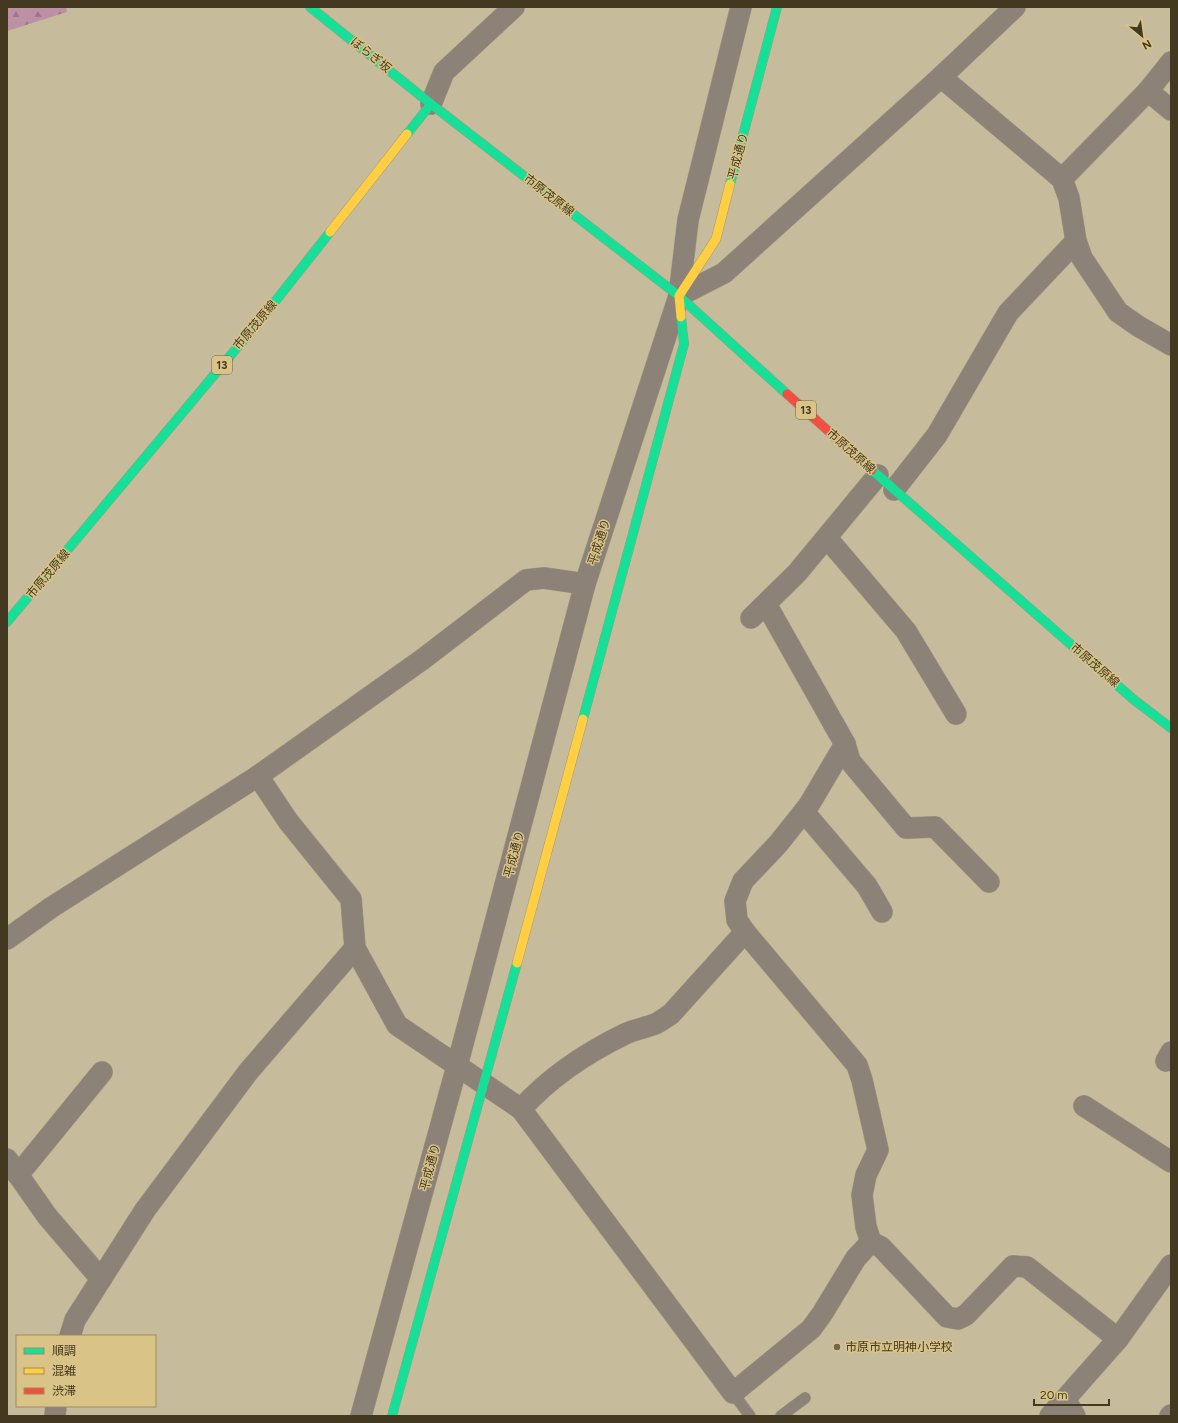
<svg xmlns="http://www.w3.org/2000/svg" width="1178" height="1423" viewBox="0 0 1178 1423" font-family="Figtree,'Noto Sans JP',sans-serif">
<style>
.forest{fill:url(#forest-firs)}
.lines{fill:none;stroke-linecap:round;stroke-linejoin:round}
.lane-casing{stroke:#a49a80;stroke-width:12}
.street-casing{stroke:#a49a80;stroke-width:22}
.fast-casing{stroke:#a49a80;stroke-width:10}
.slow-casing{stroke:#a49a80;stroke-width:10}
.jam-casing{stroke:#a49a80;stroke-width:10}
.lane{stroke:#8c8278;stroke-width:11}
.street{stroke:#8c8278;stroke-width:21}
.fast{stroke:#16e098;stroke-width:9}
.slow{stroke:#ffcf43;stroke-width:9}
.jam{stroke:#f24e42;stroke-width:9}
.poi-dot{fill:#71664b;stroke:#d9c387;stroke-width:1.5}
.labels{text-anchor:middle;dominant-baseline:central;stroke-width:3;stroke-linejoin:round;paint-order:stroke}
.shield{fill:#d9c387;stroke:#706240;stroke-width:1}
.shield-label{font-size:11px;font-weight:bold;fill:#433921}
.street-label{font-size:12px;fill:#433921;stroke:#d9c387}
.poi-label{font-size:12px;fill:#433921;stroke:#d9c387;text-anchor:start}
</style>
<defs>
<pattern id="forest-firs" width="22" height="20" patternUnits="userSpaceOnUse"><rect width="22" height="20" fill="#bd90a6"/><path d="M5 1l3.5 6h-7zM16 11l3.5 6h-7z" fill="#9b7787"/></pattern>
</defs>
<rect width="100%" height="100%" fill="#c6bb9a"/>
<polygon class="forest" points="7,7 66,7 67,12 7,31"/>
<g class="lines">
<g class="lane-casing">
<g id="lane">
<polyline points="733,1393 750,1416"/>
<polyline points="781,1416 805,1398"/>
</g>
</g>
<g class="street-casing">
<g id="street">
<polyline points="941,77 1062,179 1069,198 1076,241 1082,258 1118,312 1138,326 1171,345"/>
<polyline points="1148,91 1171,110"/>
<polyline points="431,104 444,72 514,7"/>
<polyline points="1062,179 1148,91 1171,62"/>
<polyline points="679,296 724,273 941,77 1015,7"/>
<polyline points="894,490 937,435 1008,313 1076,241"/>
<polyline points="827,538 906,631 956,714"/>
<polyline points="766,604 845,744 850,761 906,828 935,827 989,882"/>
<polyline points="751,618 797,573 878,475"/>
<polyline points="845,744 809,805 778,844 743,881 735,901 737,920 745,932 857,1065 862,1080 878,1150 866,1175 862,1195 866,1227 871,1242"/>
<polyline points="258,776 288,821 351,899 355,948 397,1025 521,1109 733,1393 811,1329 822,1314 856,1258 871,1242 881,1247 947,1317 958,1319 966,1315 1013,1266 1027,1267 1118,1339"/>
<polyline points="804,812 867,886 882,912"/>
<polyline points="7,939 52,907 258,776 423,659 526,580 544,578 585,584"/>
<polyline points="1166,1061 1171,1052"/>
<polyline points="1084,1106 1171,1162"/>
<path d="M 521,1109 C 549,1078 588,1052 625,1034 C 635,1029 645,1028 655,1024 C 660,1022 665,1018 671,1014 L 745,932"/>
<polyline points="7,1159 47,1216 101,1279"/>
<polyline points="18,1175 102,1072"/>
<polyline points="70,1336 75,1320 145,1210 248,1072 355,948"/>
<polyline points="1065,1399 1075,1416"/>
<polyline points="55,1416 56,1406"/>
<polyline points="361,1416 457,1066 585,584 679,296 688,220 741,7"/>
<polyline points="1050,1416 1118,1339 1171,1265"/>
<polyline points="1170,1416 1171,1415"/>
</g>
</g>
<g class="fast-casing">
<g id="fast">
<polyline points="310,7 431,104"/>
<polyline points="407,134 431,104 679,296 787,394"/>
<polyline points="730,184 777,7"/>
<polyline points="872,470 1133,699 1171,728"/>
<polyline points="7,622 266,313 330,232"/>
<polyline points="583,719 684,344 681,317"/>
<polyline points="392,1416 517,963"/>
</g>
</g>
<g class="slow-casing">
<g id="slow">
<polyline points="330,232 407,134"/>
<polyline points="681,317 679,296 716,239 730,184"/>
<polyline points="517,963 583,719"/>
</g>
</g>
<g class="jam-casing">
<polyline id="jam" points="787,394 872,470"/>
</g>
<use href="#lane" class="lane"/>
<use href="#street" class="street"/>
<use href="#fast" class="fast"/>
<use href="#slow" class="slow"/>
<use href="#jam" class="jam"/>
</g>
<circle class="poi-dot" cx="837" cy="1347" r="4"/>
<g class="labels">
<g class="shield">
<rect x="212" y="356" width="20" height="18" rx="3"/>
<rect x="796" y="401" width="20" height="18" rx="3"/>
</g>
<g class="shield-label">
<text x="222" y="365">13</text>
<text x="806" y="410">13</text>
</g>
<g class="street-label">
<text transform="translate(371 55) rotate(39)">ぼらぎ坂</text>
<text transform="translate(738 156) rotate(-75)">平成通り</text>
<text transform="translate(549 195) rotate(38)">市原茂原線</text>
<text transform="translate(255 325) rotate(-50)">市原茂原線</text>
<text transform="translate(851 451) rotate(42)">市原茂原線</text>
<text transform="translate(599 542) rotate(-72)">平成通り</text>
<text transform="translate(48 574) rotate(-50)">市原茂原線</text>
<text transform="translate(1095 665) rotate(41)">市原茂原線</text>
<text transform="translate(514 854) rotate(-75)">平成通り</text>
<text transform="translate(430 1167) rotate(-75)">平成通り</text>
</g>
<g class="poi-label">
<text x="845" y="1347">市原市立明神小学校</text>
</g>
</g>
<rect width="1178" height="1423" fill="none" stroke="#433921" stroke-width="16"/>
<rect x="16" y="1335" width="140" height="72" fill="#d9c387" stroke="#9d8c5e"/>
<rect x="24" y="1348" width="20" height="6" fill="#16e098" stroke="#9d8c5e"/>
<text x="52" y="1355" font-size="12" fill="#433921">順調</text>
<rect x="24" y="1368" width="20" height="6" fill="#ffcf43" stroke="#9d8c5e"/>
<text x="52" y="1375" font-size="12" fill="#433921">混雑</text>
<rect x="24" y="1388" width="20" height="6" fill="#f24e42" stroke="#9d8c5e"/>
<text x="52" y="1395" font-size="12" fill="#433921">渋滞</text>
<g transform="translate(1142 36) rotate(151)" stroke="#d9c387" stroke-width="3" paint-order="stroke">
<path d="M0-3L7 15L0 10L-7 15Z" fill="#433921"/>
<text y="-6" font-size="11" font-weight="bold" text-anchor="middle" fill="#433921">N</text>
</g>
<path d="M1034 1399v6h75v-6" fill="none" stroke="#433921" stroke-width="2"/>
<text x="1040" y="1399" font-size="12" fill="#433921" stroke="#d9c387" stroke-width="3" paint-order="stroke">20 m</text>
</svg>
